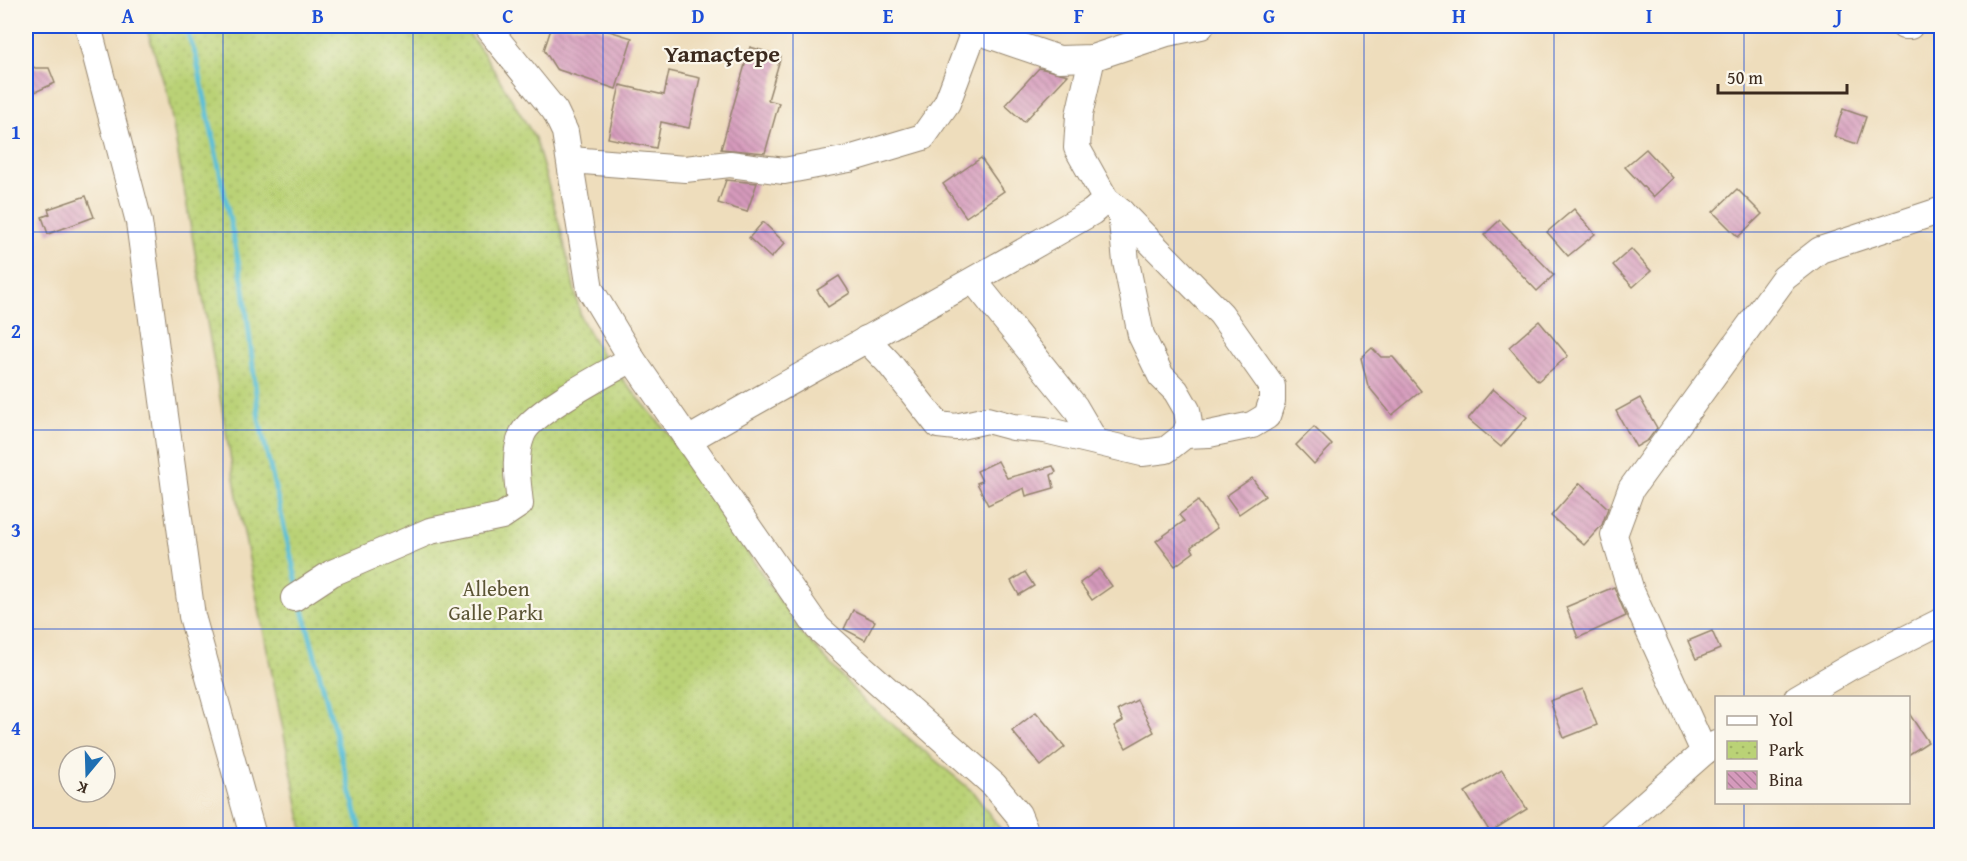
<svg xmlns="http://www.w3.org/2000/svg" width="1967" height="861" viewBox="0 0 1967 861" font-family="'Gentium Book Plus',serif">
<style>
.park{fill:url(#park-dots);stroke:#7a7e4a;stroke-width:1.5}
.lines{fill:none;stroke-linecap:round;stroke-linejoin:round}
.stream{stroke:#5abfd8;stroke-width:5}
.building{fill:url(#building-back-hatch)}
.minor-casing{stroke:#94846d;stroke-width:28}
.minor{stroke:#fff;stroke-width:26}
.grid{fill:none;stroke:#1d4ed8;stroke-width:1.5;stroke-opacity:0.55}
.labels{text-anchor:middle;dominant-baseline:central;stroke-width:4.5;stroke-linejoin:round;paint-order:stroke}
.park-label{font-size:21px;fill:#5b5434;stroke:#fbf7ec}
.quarter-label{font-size:24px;font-weight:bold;fill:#3b2a1e;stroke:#fbf7ec}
.neatline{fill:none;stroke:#1d4ed8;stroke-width:2}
.grid-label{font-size:20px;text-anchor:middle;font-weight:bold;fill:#1d4ed8}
</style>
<defs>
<pattern id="park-dots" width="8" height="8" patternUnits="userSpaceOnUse" patternTransform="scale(1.5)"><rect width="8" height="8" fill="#bad276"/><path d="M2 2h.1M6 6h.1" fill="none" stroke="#a1b466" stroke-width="1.8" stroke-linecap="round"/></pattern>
<pattern id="building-back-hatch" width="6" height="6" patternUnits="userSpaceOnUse" patternTransform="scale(1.5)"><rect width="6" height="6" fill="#d59abc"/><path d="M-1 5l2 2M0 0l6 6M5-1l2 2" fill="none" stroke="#ae7e98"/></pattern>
</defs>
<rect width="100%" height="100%" fill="#fbf7ec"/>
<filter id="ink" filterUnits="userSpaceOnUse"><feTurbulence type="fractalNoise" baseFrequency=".0167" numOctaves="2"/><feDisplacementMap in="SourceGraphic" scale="12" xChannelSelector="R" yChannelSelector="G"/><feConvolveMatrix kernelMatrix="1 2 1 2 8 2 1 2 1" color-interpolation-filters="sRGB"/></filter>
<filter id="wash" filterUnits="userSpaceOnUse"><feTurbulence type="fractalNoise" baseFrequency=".008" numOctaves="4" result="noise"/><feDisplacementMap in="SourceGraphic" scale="24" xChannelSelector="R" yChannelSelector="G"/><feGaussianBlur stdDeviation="1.35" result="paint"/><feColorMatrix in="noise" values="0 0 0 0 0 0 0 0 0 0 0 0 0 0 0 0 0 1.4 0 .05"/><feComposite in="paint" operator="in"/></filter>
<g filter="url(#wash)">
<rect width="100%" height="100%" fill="#eeddbc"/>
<polygon class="park" points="146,26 463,26 484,54 535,138 562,234 581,318 602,355 668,433 801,632 863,700 972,791 1005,835 304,835 240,513 168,96"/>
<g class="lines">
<g class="stream">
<polyline points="185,26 196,56 244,289 259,419 298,587"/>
<polyline points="301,602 362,836"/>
</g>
</g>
<g id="blocks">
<g class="building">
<polygon points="552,26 593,26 632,38 616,89 556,69 544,50"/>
<polygon points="750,47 781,56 768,100 779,103 765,153 721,149"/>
<polygon points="26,61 35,68 49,68 55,83 35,92 32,84 26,87"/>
<polygon points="1039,68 1068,75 1024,122 1005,105"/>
<polygon points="669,71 700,78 689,128 661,122 656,148 608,138 620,85 664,95"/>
<polygon points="1843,109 1866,117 1857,144 1834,136"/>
<polygon points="1646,149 1673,178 1653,197 1625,167"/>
<polygon points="981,158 1004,191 966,217 943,184"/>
<polygon points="726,180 757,183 747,212 718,203"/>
<polygon points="1737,189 1762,214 1738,237 1713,212"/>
<polygon points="86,196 94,217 48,234 42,217 50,214 48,209"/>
<polygon points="1574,209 1595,234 1568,256 1547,232"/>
<polygon points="1500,220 1554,275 1537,291 1484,235"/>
<polygon points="763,222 785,243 771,258 749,238"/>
<polygon points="1631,249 1651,271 1633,287 1613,265"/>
<polygon points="839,276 850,293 828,307 817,290"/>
<polygon points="1539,321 1568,356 1538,381 1509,347"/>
<polygon points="1372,348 1381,357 1393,357 1421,391 1392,415 1368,386 1361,358"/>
<polygon points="1493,389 1527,417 1501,447 1468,419"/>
<polygon points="1640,398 1657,428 1648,440 1636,447 1616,411"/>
<polygon points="1314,427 1332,445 1314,464 1296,445"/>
<polygon points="998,461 1007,478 1053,466 1056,472 1051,475 1054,488 1026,496 1024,488 988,505 977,483 982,481 977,471"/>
<polygon points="1252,478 1265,496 1239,514 1226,496"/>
<polygon points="1580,483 1608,508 1602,525 1584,545 1551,516"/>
<polygon points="1198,501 1217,528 1191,547 1194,552 1175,566 1156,541 1184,521 1179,515"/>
<polygon points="1099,569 1112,586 1092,600 1080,583"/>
<polygon points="1025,572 1034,586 1019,595 1011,581"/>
<polygon points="1614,587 1626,616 1578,638 1566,607"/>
<polygon points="853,610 875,621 865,640 844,629"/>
<polygon points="1712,631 1720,649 1696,659 1688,641"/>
<polygon points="1583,689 1597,725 1564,738 1550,701"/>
<polygon points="1137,700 1154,732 1126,748 1114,726 1123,721 1118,710"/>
<polygon points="1036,712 1065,747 1041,766 1012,731"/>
<polygon points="1908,712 1928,742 1908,755"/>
<polygon points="1502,770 1527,809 1490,832 1465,792"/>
</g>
</g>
</g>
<g filter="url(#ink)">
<use href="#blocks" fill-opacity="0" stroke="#94846d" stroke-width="1.5"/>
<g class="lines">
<g class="minor-casing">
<g id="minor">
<polyline points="88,26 139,222 192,616 253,836"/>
<polyline points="486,26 555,111 565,132 590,289 632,359 818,628 994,785 1018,814 1027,836"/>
<polyline points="967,26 974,30 1059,59 1092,58 1167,33 1201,26"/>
<polyline points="1904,26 1910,26"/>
<polyline points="571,160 685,169 730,164 784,171 849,159 923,137 947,103 976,26"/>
<polyline points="1121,212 1221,314 1272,386 1272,401 1267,416 1252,425 1209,434 1185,435"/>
<polyline points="974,281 1075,407 1095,441"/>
<polyline points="866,339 889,363 938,425 956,427 987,420 1013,427 1045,430 1142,453 1166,450 1185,435 1189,424 1187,410 1176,391 1161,376 1141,335 1126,262 1121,212 1106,200"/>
<path d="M 690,439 C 823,362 959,290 1092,212 L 1106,200 L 1077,148 L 1079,115 L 1092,58"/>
<path d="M 294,598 L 332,573 L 430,531 L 502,516 L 520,504 C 518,482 513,457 522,435 C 530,413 609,372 632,359"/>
<polyline points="1797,698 1850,667 1942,621"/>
<polyline points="1704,752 1631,591 1614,535 1631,489 1784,278 1820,250 1942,210"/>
<polyline points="1609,836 1704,752 1716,744"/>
</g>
</g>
<use href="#minor" class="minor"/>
</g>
</g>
<path class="grid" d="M 223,26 L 223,836M 413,26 L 413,836M 603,26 L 603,836M 793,26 L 793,836M 984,26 L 984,836M 1174,26 L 1174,836M 1364,26 L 1364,836M 1554,26 L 1554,836M 1744,26 L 1744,698M 26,232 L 1942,232M 26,430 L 1942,430M 26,629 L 1942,629M 1744,802 L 1744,836"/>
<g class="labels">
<g class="park-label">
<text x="496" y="588">Alleben<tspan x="496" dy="24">Galle Parkı</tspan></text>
</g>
<g class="quarter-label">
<text x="722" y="53">Yamaçtepe</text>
</g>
</g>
<rect width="1967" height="861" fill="none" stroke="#fbf7ec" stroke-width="66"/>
<rect x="1715" y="696" width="195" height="108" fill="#fbf7ec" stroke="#aea59a" stroke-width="1.5"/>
<rect x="1727" y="716" width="30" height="9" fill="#ffffff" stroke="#aea59a" stroke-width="1.5"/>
<text x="1769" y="726" font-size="18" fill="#3b2a1e">Yol</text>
<rect x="1727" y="741" width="30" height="18" fill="url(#park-dots)" stroke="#aea59a" stroke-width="1.5"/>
<text x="1769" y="756" font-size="18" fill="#3b2a1e">Park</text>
<rect x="1727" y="771" width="30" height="18" fill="url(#building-back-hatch)" stroke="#aea59a" stroke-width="1.5"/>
<text x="1769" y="786" font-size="18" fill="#3b2a1e">Bina</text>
<g transform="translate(87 774) rotate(199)"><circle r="28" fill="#fbf7ec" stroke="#aea59a" stroke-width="1.5"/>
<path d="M0-4.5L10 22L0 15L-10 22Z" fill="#1f6fb2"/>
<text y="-9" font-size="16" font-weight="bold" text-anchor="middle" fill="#3b2a1e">K</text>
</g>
<path d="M1718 84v9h129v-9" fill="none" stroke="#3b2a1e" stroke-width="3"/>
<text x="1727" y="84" font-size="18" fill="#3b2a1e" stroke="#fbf7ec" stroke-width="4.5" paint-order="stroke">50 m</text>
<rect x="33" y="33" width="1901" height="795" class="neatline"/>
<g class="grid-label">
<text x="128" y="23">A</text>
<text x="318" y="23">B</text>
<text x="508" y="23">C</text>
<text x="698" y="23">D</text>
<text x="888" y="23">E</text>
<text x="1079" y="23">F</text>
<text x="1269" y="23">G</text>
<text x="1459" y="23">H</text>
<text x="1649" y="23">I</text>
<text x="1839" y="23">J</text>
<text x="16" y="139">1</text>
<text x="16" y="338">2</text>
<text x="16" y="537">3</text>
<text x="16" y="735">4</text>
</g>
</svg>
